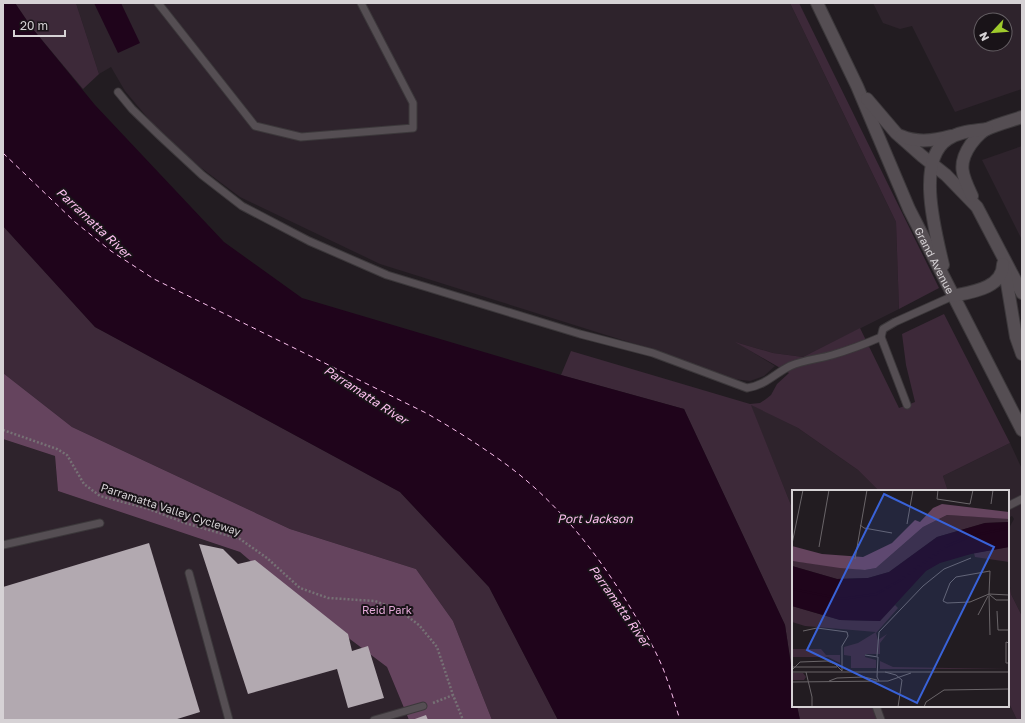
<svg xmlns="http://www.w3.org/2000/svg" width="1025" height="723" viewBox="0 0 1025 723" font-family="'Golos Text',sans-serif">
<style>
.built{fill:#2e232c;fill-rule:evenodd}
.green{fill:#3d2939}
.forest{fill:#65445e}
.water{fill:#1f041b}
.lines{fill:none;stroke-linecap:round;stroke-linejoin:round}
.ferry{stroke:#fcc0ef;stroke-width:1;stroke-dasharray:5 4;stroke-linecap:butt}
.building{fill:#b2a9b0}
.lane-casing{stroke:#3c383b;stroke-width:9}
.street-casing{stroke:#3c383b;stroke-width:14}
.path{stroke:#767175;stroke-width:2.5;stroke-dasharray:2 2;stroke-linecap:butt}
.lane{stroke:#554e53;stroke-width:7}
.street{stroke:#554e53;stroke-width:12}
.labels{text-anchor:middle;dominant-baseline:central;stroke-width:4;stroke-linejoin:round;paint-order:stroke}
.street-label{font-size:11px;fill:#d6d2d5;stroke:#191318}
.park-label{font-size:11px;fill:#e4aad8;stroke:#191318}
.water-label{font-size:12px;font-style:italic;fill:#fcc0ef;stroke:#191318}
.inset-river{fill:none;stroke:#1f041b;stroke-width:2}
.inset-road{fill:none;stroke:#6a6569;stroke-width:1}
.view{fill:#3962d8;fill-opacity:0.15;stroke:#3962d8;stroke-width:2}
.inset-edge{fill:none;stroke:#d6d2d5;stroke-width:2}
</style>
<rect width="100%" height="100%" fill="#221c21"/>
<g class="built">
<polygon points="76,3 790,3 896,222 899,309 803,357 773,353 738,343 775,366 764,376 750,381 734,379 654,350 380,264 240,197 188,158 152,123 125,91 111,67 99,74"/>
<path d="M 873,3 L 1022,3 L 1022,89 L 955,112 L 912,26 L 900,29 L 883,23 ZM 981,20 L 1005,20 L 1005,44 L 981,44 Z"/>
<polygon points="1022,146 1022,240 982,160"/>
<polygon points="750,404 798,428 858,470 879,491 793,491 793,510"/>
<polygon points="3,439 55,456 58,491 240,552 282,588 387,667 409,720 3,720"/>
<polygon points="1010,443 1022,469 1022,616 1011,594 1008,574 1008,530 1014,519 1012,516 1008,518 1008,491 948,491 943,476"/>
<polygon points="1008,701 1017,720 877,720 872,706 1008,706"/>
</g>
<g class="green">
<polygon points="15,3 76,3 99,74 83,89 32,28"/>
<polygon points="790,3 799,3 939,288 899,309 896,222"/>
<polygon points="3,226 95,327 400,492 489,587 558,720 492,720 453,621 416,569 290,529 72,427 3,373"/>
<polygon points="944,314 1010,443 943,476 948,491 879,491 858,470 798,428 751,405 793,510 793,678 785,625 684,409 561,375 571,351 750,404 760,403 766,399 771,395 777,384 789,373 735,342 773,353 803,357 860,328 899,408 915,402 906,365 902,334"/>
<polygon points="1008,574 1011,594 1022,616 1022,720 1017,720 1008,701"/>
<polygon points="797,706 872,706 877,720 800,720"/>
</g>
<polygon class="forest" points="3,373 72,427 290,529 416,569 453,621 492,720 409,720 387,667 282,588 240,552 58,491 55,456 3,439"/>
<g class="water">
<polygon points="3,3 15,3 32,28 95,105 224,242 302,298 561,375 684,409 785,625 793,678 793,706 797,706 800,720 558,720 489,587 400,492 95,327 3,226"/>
<polygon points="94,3 121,3 140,43 118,53"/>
</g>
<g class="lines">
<path class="ferry" d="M 3,153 L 75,222 L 111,251 L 154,279 L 426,413 C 454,429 481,446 507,465 C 558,503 597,553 630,607 C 642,627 655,648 664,671 C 670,687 675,704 680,720"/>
</g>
<g class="building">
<polygon points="149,543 200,712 174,720 3,720 3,587"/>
<polygon points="199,544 223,549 238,564 255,560 348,634 352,651 368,646 384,698 348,708 337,669 248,694"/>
<polygon points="426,715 428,720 412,720"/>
</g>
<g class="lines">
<g class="lane-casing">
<g id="lane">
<polyline points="158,3 255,126 301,137 413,128 413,103 361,3"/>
<path d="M 118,92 L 132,109 L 160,136 L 202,175 L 242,206 L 309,241 L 387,275 L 580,334 L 653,353 L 747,388 C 766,385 774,374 790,366 C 804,360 818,359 832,355 C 849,350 865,344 881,337"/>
<polyline points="907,405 881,337 883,329 895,322 953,296"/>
<polyline points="1008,506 1022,499"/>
<polyline points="3,545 100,523"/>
<polyline points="189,573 229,720"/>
<polyline points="876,706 881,720"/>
<polyline points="374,720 423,706"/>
</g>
</g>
<g class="street-casing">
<g id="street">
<path id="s1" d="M 817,3 L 857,86 L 909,209 L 1022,430"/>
<polyline points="867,99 896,133 922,156 946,175 977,207 1022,293"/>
<path d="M 901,136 C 917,143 934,141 951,136"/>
<path d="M 972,196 C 962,175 957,164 971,144 C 975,139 980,132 987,129 C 998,124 1010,121 1022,117"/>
<path d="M 943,265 C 936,234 915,160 948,139 C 960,131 974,131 987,129"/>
<polyline points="1004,265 1016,337 1022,354"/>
<path d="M 953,296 C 972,292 1003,288 1003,264"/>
</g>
</g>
<g class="path">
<polyline points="3,430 57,449 67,455 84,484 100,496 149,509 185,523 240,539 267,558 300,588 328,598 375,601 399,610 419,625 437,647 453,695 463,720"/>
<polyline points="433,703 453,695"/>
</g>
<use href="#lane" class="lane"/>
<use href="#street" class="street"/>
</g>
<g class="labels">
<g class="street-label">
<text stroke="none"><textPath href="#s1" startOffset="283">Grand Avenue</textPath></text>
<text transform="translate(171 509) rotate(18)">Parramatta Valley Cycleway</text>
</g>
<g class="park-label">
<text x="387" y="609">Reid Park</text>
</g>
<g class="water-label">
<text transform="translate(94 223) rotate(43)">Parramatta River</text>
<text transform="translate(366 395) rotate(33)">Parramatta River</text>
<text x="595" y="518">Port Jackson</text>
<text transform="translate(620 606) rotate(55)">Parramatta River</text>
</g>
</g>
<g transform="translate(792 490)">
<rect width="217" height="217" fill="#221c21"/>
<path d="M 155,25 L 213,28 L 217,29 L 217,32 L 193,33 L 145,47 L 97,82 L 76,88 L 45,89 L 0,76 L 0,71 L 73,80 L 84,78 L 131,37 ZM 217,57 L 217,72 L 183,67 L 182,63 ZM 103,115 L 106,118 L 84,143 L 86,150 L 95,144 L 88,153 L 88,164 L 73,164 L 73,167 L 84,170 L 84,178 L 59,178 L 59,166 L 52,165 L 52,157 L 66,153 L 84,142 L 13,136 L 0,132 L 0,116 L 48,130 L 88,131 ZM 0,159 L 29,159 L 34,165 L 48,165 L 48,173 L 36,167 L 0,167 ZM 88,171 L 101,177 L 217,179 L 88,179 ZM 0,183 L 11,183 L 14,187 L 12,190 L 0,190 Z" fill="#3d2939"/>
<path d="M 150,14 L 217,22 L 217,29 L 155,25 L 131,37 L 84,78 L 73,80 L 48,78 L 0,71 L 0,56 L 30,64 L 71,67 L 100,53 L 123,30 L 128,32 L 141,18 Z" fill="#65445e"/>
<path d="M 217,32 L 217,57 L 179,64 L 148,73 L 134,81 L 88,131 L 48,130 L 0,116 L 0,76 L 45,89 L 76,88 L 97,82 L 145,47 L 193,33 Z" fill="#1f041b"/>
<path class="inset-river" d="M 0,99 L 50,109 L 84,104 L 107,91 L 155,56 L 179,46 L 217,38"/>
<path class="inset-road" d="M 146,0 L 145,9 L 178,14 L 181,0M 199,14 L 201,0M 115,34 L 121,0M 68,35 L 72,38 L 100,43M 0,54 L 11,0M 27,57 L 37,0M 63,69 L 75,0M 198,105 L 204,110 L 217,110M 205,121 L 206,140 L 217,140M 186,125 L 196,106M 11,141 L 25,138 L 55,142 L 56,146 L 50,156 L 50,181M 198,145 L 197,104 L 198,81 L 164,87 L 158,93 L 151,111 L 155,113 L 178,112 L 197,104 L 217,105M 217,153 L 214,152 L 214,173 L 217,173M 73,165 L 86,167 L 85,187 L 87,191M 85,166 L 87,142 L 131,96 L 152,79 L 179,68M 1,177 L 45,177M 0,180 L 8,172 L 35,171 L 43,174 L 50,181M 0,182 L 217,182M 14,182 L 20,207 L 20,217M 93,182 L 104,185 L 110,190 L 106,217M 37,191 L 45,188 L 72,187 L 85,190M 0,192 L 96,191 L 119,183M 132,217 L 134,212 L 152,200 L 217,199"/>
<path class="view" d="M 92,4 L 202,57 L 125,213 L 15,160 Z"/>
<rect width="217" height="217" class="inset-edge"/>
</g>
<rect width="1025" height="723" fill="none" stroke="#d6d2d5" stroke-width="8"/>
<g transform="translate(993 32) rotate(244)"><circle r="19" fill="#191318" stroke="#655f64"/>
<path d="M0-3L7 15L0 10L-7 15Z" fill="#9fca2c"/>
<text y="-6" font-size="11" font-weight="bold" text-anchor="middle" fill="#d6d2d5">N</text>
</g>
<path d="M14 30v6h51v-6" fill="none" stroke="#d6d2d5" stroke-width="2"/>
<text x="20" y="30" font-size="12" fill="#d6d2d5" stroke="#191318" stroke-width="3" paint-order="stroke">20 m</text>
</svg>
